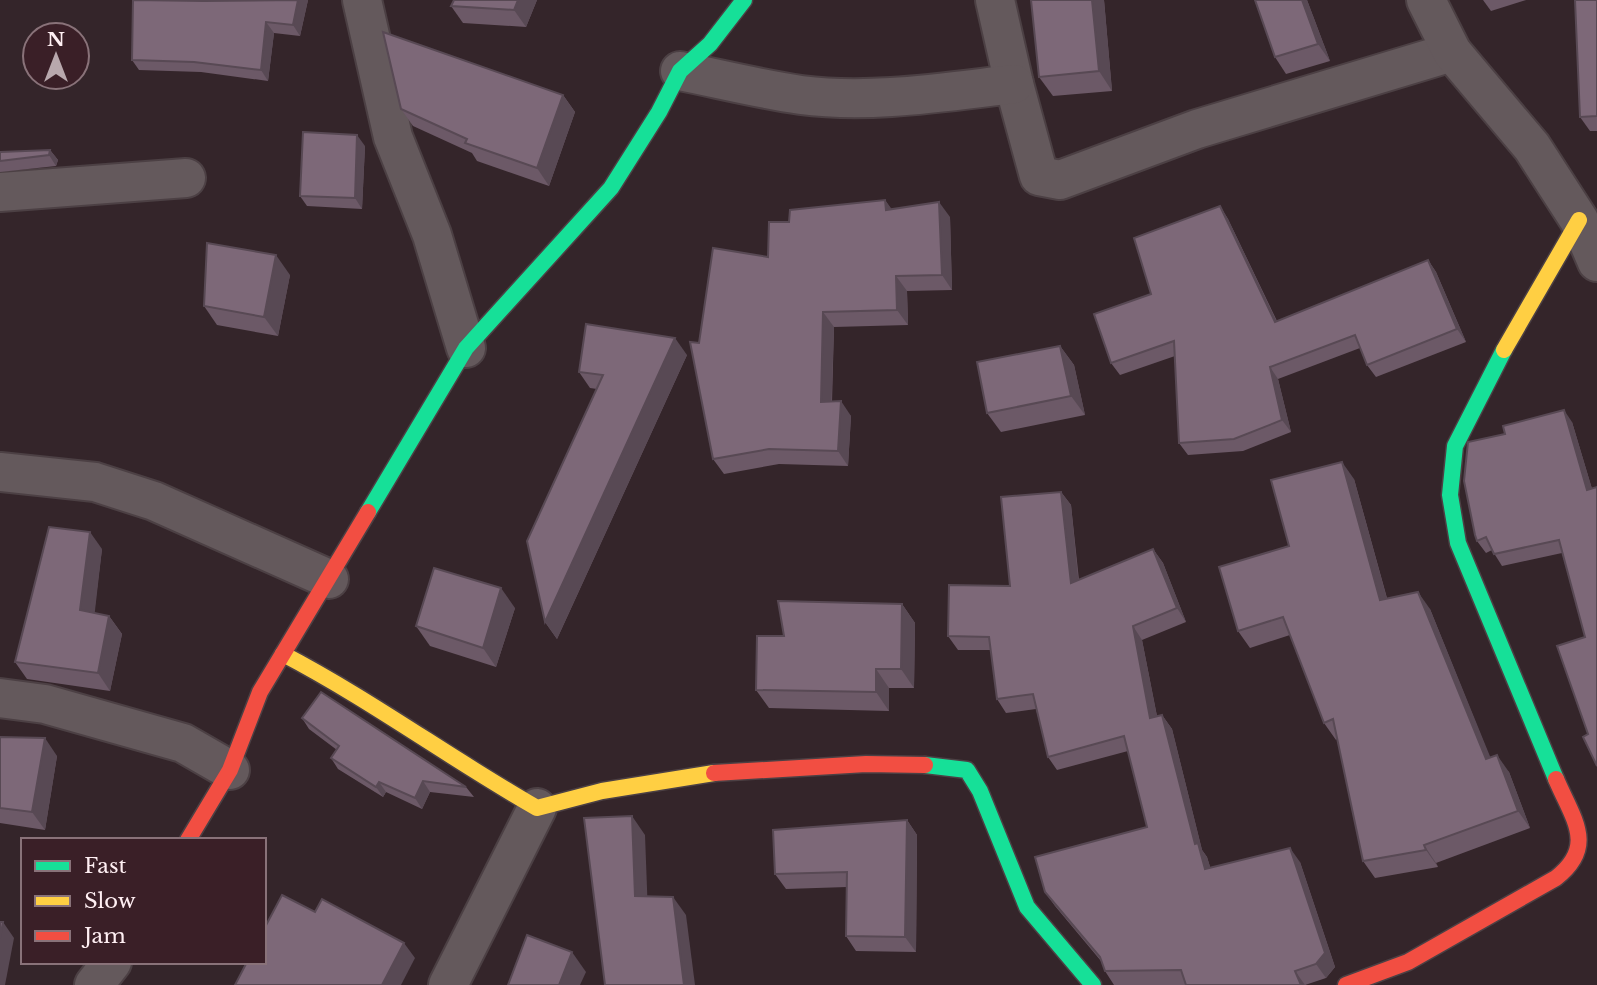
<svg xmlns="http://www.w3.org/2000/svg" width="1597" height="985" viewBox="0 0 1597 985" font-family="'Libre Baskerville',serif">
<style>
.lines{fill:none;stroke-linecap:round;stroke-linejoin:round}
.street-casing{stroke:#4c4044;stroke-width:42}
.fast-casing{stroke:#4c4044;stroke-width:19}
.slow-casing{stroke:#4c4044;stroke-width:19}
.jam-casing{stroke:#4c4044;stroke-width:19}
.street{stroke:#64595c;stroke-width:38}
.fast{stroke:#16e098;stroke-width:16}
.slow{stroke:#ffcf43;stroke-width:16}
.jam{stroke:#f24e42;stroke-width:16}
.wall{fill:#6c5967}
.shaded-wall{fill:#584954}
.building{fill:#7d6878;stroke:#584954;stroke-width:2}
</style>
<rect width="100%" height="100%" fill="#34252a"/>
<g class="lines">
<g class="street-casing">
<g id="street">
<polyline points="362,0 393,137 432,235 466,348"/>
<polyline points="995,0 1014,84 1039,176 1060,180 1197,129 1452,52"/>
<polyline points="1426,0 1452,52 1532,147 1579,220 1597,262"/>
<path d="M 680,71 C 720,79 760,89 801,95 C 871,104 944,92 1014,84"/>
<polyline points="0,192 186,178"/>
<polyline points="0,472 95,482 154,501 329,579"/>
<polyline points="0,698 45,704 183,743 230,770"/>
<polyline points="94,985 112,962"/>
<polyline points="448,985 537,808"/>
</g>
</g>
<g class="fast-casing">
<g id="fast">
<polyline points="1504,350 1455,446 1450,495 1458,543 1556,779"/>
<polyline points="368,512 466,348 611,188 659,112 680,71 710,44 744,0"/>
<polyline points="925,765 967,770 980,791 1027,907 1093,985"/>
</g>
</g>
<g class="slow-casing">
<g id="slow">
<polyline points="1504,350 1579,220"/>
<path d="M 283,654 C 371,700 451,759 537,808 L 602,791 L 714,773"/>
</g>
</g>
<g class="jam-casing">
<g id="jam">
<polyline points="714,773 866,764 925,765"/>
<polyline points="188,840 230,770 260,692 368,512"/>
<path d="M 1346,985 L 1408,962 L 1556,878 C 1597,846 1573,819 1556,779"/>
</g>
</g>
<use href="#street" class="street"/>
<use href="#fast" class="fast"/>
<use href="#slow" class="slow"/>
<use href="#jam" class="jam"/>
</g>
<g class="wall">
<polygon points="204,0 308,0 300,36 274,33 268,81 201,72 139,70 132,60"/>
<polygon points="537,0 526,27 463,23 451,6"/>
<polygon points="1104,0 1112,91 1053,96 1039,77"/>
<polygon points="1307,0 1330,61 1286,74 1275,57"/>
<polygon points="1483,0 1526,0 1491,11"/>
<polygon points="1597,0 1597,131 1590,131 1580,117"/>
<polygon points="563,95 575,112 549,186 477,161 472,153 413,126 401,109"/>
<polygon points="365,146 362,209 307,206 300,196"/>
<polygon points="50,150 58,160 56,166 0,172 0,152"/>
<polygon points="885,200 891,209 950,217 952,290 907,291 908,325 834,327 832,402 851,416 848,466 779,464 724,474 713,459 699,343 768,257 789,222"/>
<polygon points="1220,206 1228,219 1277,321 1428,260 1436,272 1466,342 1376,377 1367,365 1360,348 1278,379 1291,432 1243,451 1188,455 1179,443 1175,356 1120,375 1111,363 1151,294"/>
<polygon points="290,275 278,336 217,325 204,306"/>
<polygon points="1060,346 1074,365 1085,415 1001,432 987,413"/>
<polygon points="687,355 557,639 545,622 597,389 590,388 579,372"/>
<polygon points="1572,422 1592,489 1588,734 1585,637 1562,553 1502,566 1492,550 1486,553 1477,541"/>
<polygon points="1354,479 1387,598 1430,609 1490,758 1509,772 1530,828 1436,863 1438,867 1375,878 1363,861 1337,739 1336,740 1324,723 1290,635 1250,648 1238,631 1289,546"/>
<polygon points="1061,492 1071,505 1079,580 1153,549 1163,563 1186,622 1142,640 1157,716 1162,715 1172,729 1202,850 1207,857 1210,867 1300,862 1335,967 1326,978 1305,985 1114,985 1105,971 1101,961 1055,906 1045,892 1147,827 1128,751 1057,770 1048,757 1036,709 1006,713 997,699 991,650 958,650 948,636 1010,586"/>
<polygon points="102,549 94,613 109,616 122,634 110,691 27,679 15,662"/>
<polygon points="902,604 915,623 914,688 889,688 889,711 769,708 756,690 784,636"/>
<polygon points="515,608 496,667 430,646 416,626"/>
<polygon points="302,718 466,787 474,797 430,792 422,809 386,792 383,797 338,769 331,758 337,750 309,729"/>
<polygon points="0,737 57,756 45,830 0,823"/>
<polygon points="907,820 917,835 916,952 856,951 846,936 847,887 786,889 775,874"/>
</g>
<g class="shaded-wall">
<polygon points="298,0 308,0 300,36 293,25"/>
<polygon points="518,0 537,0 526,27 514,10"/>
<polygon points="1092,0 1104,0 1112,91 1099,71"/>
<polygon points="1302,0 1307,0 1330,61 1318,44"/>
<polygon points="266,22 274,33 268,81 261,70"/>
<polygon points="563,95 575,112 549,186 537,168"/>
<polygon points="357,135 365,146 362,209 355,198"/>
<polygon points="50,150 58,160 56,166 49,155"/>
<polygon points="885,200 896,215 886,210"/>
<polygon points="939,202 950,217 952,290 942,275"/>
<polygon points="1220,206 1228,219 1283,335 1275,322"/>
<polygon points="276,255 290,275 278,336 264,317"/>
<polygon points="1428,260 1436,272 1466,342 1457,329"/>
<polygon points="896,276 907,291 908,325 897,310"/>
<polygon points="823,312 834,327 831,417 821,402"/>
<polygon points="675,338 687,355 557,639 545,622"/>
<polygon points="1060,346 1074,365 1085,415 1071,396"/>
<polygon points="1270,367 1278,379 1291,432 1282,420"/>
<polygon points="841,401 851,416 848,466 838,451"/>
<polygon points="1564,410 1572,422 1596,502 1587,490"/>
<polygon points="1342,462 1354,479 1392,617 1380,600"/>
<polygon points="1061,492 1071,505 1080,597 1071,583"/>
<polygon points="90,532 102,549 93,628 80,610"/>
<polygon points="1153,549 1163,563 1186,622 1177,608"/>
<polygon points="501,588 515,608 496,667 483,648"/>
<polygon points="1418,592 1430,609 1498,776 1486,759"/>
<polygon points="902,604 915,623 914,688 901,669"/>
<polygon points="109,616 122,634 110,691 98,673"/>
<polygon points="1133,626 1142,640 1160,732 1150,718"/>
<polygon points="876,669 889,688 889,711 876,692"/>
<polygon points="1162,715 1172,729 1202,850 1207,857 1215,882 1205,869 1195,844"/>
<polygon points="45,738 57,756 45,830 32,812"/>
<polygon points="1497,755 1509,772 1530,828 1518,811"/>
<polygon points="423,781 430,792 422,809 415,798"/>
<polygon points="379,782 386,792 383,797 376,787"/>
<polygon points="632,816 645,835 648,915 635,896"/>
<polygon points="907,820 917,835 916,952 905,937"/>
<polygon points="1424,845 1436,863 1438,867 1426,850"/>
<polygon points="1290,848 1300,862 1335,967 1326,978 1316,964"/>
<polygon points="673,897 686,915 695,985 684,985"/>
<polygon points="3,922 14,938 5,985 0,985 0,938"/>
<polygon points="404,943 415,958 401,985 382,985"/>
<polygon points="572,952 586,972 580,985 559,985"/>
<polygon points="1295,971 1305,985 1301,985"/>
</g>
<g class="building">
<polygon points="133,0 204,1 298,0 293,25 266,22 261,70 194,62 132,60"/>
<polygon points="454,0 518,0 514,10 451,6"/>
<polygon points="1031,0 1092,0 1099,71 1039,77"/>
<polygon points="1255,0 1302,0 1318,44 1275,57"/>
<polygon points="1575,0 1597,0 1597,116 1580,117"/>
<polygon points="383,32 563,95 537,168 465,143 467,139 401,109"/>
<polygon points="303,132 357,135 355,198 300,196"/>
<polygon points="50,150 49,155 0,161 0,152"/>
<polygon points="885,200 886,210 939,202 942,275 896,276 897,310 823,312 821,402 841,401 838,451 769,449 713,459 690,342 699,343 713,248 768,257 769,222 789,222 790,210"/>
<polygon points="1220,206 1275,322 1428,260 1457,329 1367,365 1355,335 1270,367 1282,420 1234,439 1179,443 1174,341 1111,363 1094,314 1151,294 1134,238"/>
<polygon points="207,243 276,255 264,317 204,306"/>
<polygon points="586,324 675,338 545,622 527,541 603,375 579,372"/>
<polygon points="1060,346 1071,396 987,413 977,362"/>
<polygon points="1564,410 1587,490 1597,487 1597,766 1583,737 1588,734 1557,646 1585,637 1559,540 1494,554 1486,537 1477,541 1475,535 1464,481 1468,442 1505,434 1503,426"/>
<polygon points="1342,462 1380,600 1418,592 1486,759 1497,755 1518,811 1424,845 1426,850 1363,861 1333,719 1324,723 1283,617 1238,631 1219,567 1289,546 1271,480"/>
<polygon points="1061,492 1071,583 1153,549 1177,608 1133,626 1150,718 1162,715 1195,844 1198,843 1205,869 1290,848 1325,953 1316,964 1295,971 1301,985 1186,985 1181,970 1105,971 1100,957 1045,892 1035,857 1147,827 1124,736 1048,757 1033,694 997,699 989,637 948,636 949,585 1010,586 1001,497"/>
<polygon points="49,527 90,532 80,610 109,616 98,673 15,662"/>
<polygon points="434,568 501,588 483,648 416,626"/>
<polygon points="778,601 902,604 901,669 876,669 876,692 756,690 757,636 784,636"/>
<polygon points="321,692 466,787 423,781 415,798 379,782 376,787 331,758 339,746 302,718"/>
<polygon points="0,737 45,738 32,812 0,808"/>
<polygon points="632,816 635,896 673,897 684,985 605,985 584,818"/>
<polygon points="907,820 905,937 846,936 847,872 775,874 773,830"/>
<polygon points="282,895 315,912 322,899 404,943 382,985 235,985 247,962 264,962 264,929"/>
<polygon points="0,922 3,922 0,938"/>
<polygon points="527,935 572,952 559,985 508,985"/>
</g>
<rect x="21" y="838" width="245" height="126" fill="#3a1f27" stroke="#897279" stroke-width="2"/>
<rect x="35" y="861" width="35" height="10" fill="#16e098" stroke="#897279" stroke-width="2"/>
<text x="84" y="873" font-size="21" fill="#ffeff3">Fast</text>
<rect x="35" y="896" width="35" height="10" fill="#ffcf43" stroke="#897279" stroke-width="2"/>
<text x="84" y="908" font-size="21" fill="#ffeff3">Slow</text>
<rect x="35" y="931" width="35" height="10" fill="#f24e42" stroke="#897279" stroke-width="2"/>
<text x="84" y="943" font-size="21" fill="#ffeff3">Jam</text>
<g transform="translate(56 56)"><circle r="33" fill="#3a1f27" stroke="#897279" stroke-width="2"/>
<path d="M0-5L12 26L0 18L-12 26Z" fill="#b8a8ad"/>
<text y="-10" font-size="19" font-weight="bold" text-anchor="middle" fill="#ffeff3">N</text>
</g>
</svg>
